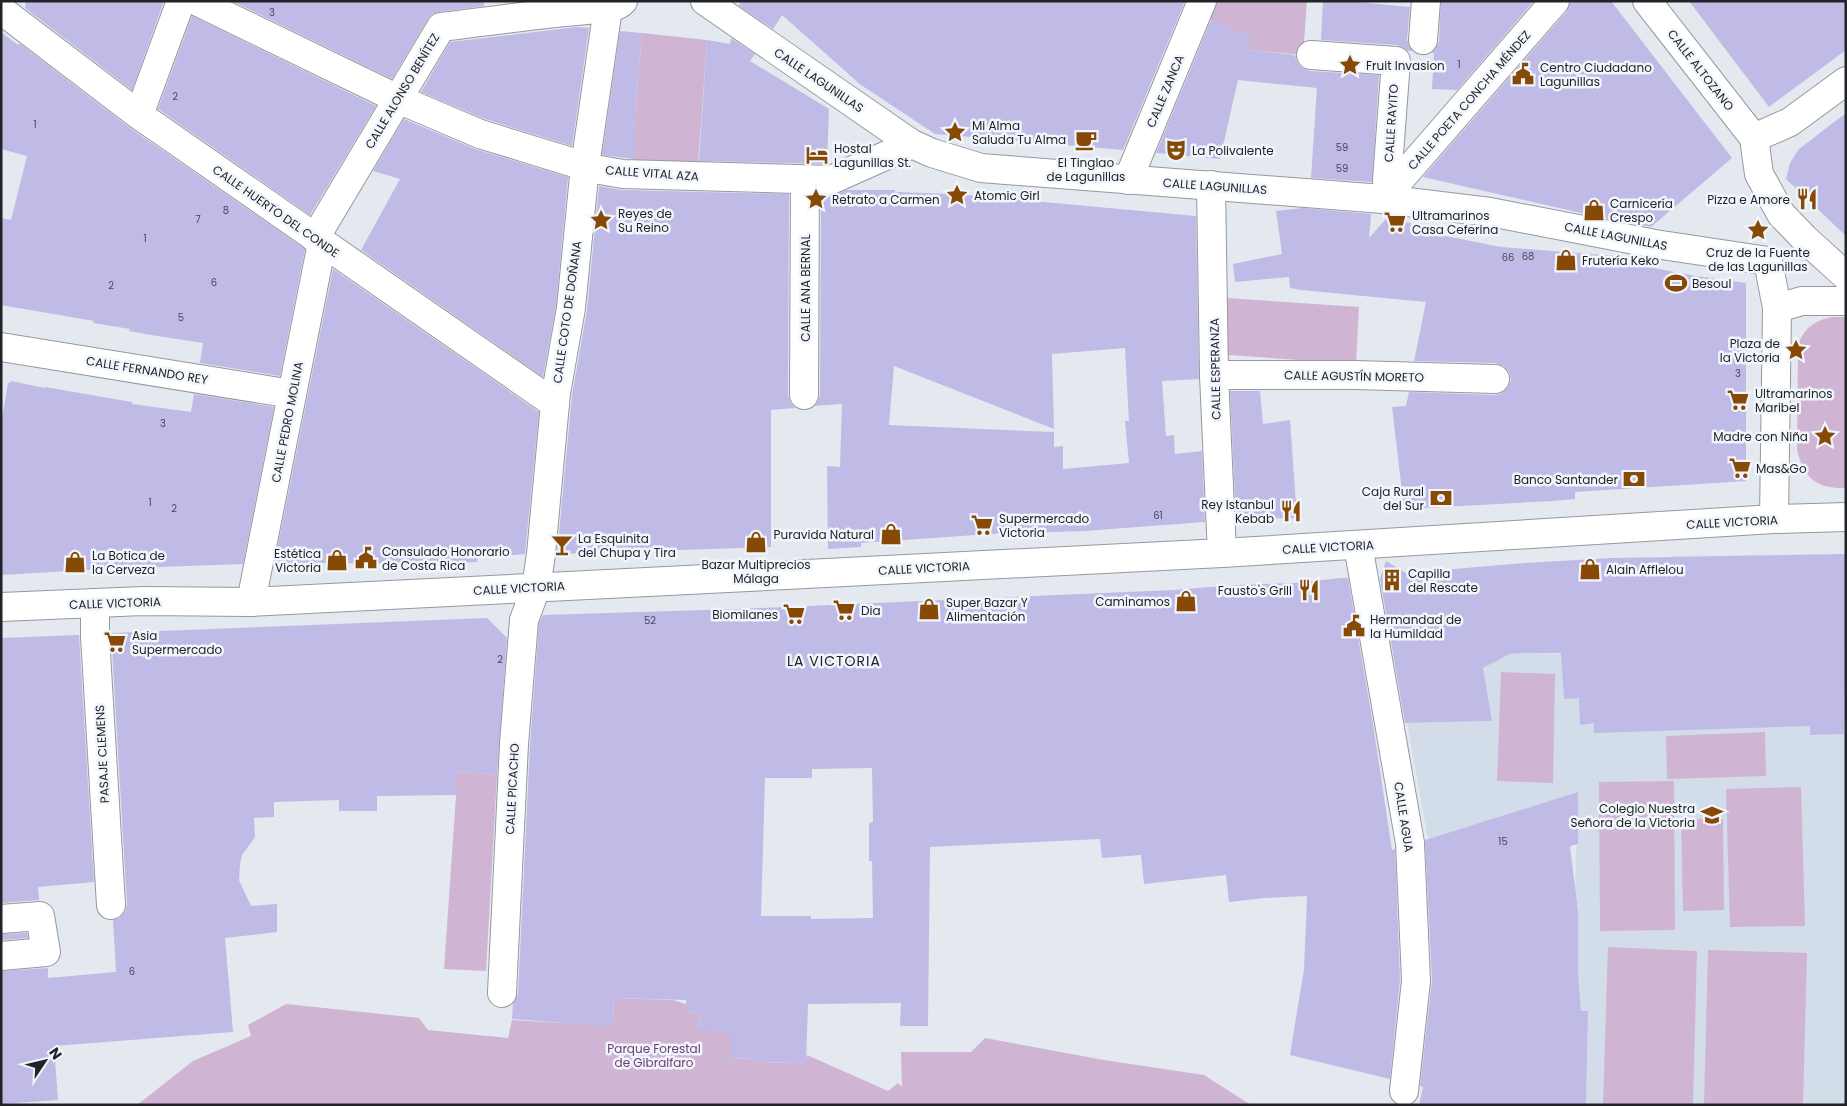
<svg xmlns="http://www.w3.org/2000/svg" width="1847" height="1106" viewBox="0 0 1847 1106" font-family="Poppins,sans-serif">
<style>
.built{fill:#d3ddea}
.green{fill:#d0b4d4}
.building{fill:#bfbbe6;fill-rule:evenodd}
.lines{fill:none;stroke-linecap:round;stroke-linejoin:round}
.minor-casing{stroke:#94999f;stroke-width:30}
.major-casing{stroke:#94999f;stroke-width:30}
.minor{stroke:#fff;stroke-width:28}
.major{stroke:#fff;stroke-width:28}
.labels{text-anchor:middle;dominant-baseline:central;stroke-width:5;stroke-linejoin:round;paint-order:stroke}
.number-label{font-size:10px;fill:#494956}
.poi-label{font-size:12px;fill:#222326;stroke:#f1f6fd;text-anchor:start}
.street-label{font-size:12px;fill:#222326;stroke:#f1f6fd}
.park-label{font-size:12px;fill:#68406f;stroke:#f1f6fd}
.neighbourhood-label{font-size:14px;letter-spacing:1px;fill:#222326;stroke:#f1f6fd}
</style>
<rect width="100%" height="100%" fill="#e4e9ef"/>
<polygon class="built" points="1846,554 1844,734 1846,734 1846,1105 1577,1105 1586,1090 1588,1011 1581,1011 1579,985 1565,985 1565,970 1578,969 1578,912 1575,890 1578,792 1428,839 1407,723 1492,721 1483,668 1510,654 1528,653 1572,654 1678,648 1673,556"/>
<g class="green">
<polygon points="1210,1 1307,1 1303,55 1248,50 1250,37 1204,17"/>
<polygon points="642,33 707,40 698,166 633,162 635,113"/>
<polygon points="1227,298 1359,307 1356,364 1228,355"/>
<path d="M 1832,317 L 1846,317 L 1846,488 C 1816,489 1804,478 1797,450 L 1798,345 C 1804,328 1814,321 1832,317 Z"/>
<polygon points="1501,672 1555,674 1553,783 1497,781"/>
<polygon points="1765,732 1766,776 1667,779 1666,736"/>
<polygon points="456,771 497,775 486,971 444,969 456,796"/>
<polygon points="1674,781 1675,930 1600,931 1599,782"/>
<polygon points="1801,787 1805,926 1730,927 1726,789"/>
<polygon points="1681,819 1723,819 1724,910 1683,911"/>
<polygon points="1608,947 1697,951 1693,1105 1603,1105"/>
<polygon points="1708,950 1807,953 1803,1105 1704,1105"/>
<polygon points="614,998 673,1000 686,1004 686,1012 700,1014 698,1028 740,1027 730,1059 753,1058 754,1062 805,1063 807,1055 888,1091 898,1083 902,1087 901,1052 971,1052 985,1038 1104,1060 1204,1075 1251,1105 137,1105 193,1061 251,1036 248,1025 286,1004 419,1018 428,1030 508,1038 512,1020 613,1026"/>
</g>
<g class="building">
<polygon points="26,1 164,1 132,90 25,8"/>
<polygon points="232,1 484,1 484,6 439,12 432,14 428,19 392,79"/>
<polygon points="740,1 1185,1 1123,150 935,134 861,85 782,15 773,29 739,6"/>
<polygon points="1323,1 1346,1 1410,7 1407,39 1409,46 1413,51 1407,51 1404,48 1397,45 1321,40"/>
<polygon points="1441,1 1534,1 1457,90 1432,89 1434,53 1431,53 1436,48 1439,41"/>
<polygon points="1570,1 1611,1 1732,158 1651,227 1594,216 1423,177 1567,11"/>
<polygon points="1689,1 1846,1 1846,50 1769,107"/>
<polygon points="192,16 376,106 310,215 158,109"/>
<polygon points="1211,20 1251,37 1248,50 1295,55 1297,62 1302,68 1310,71 1379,75 1372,182 1311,178 1317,88 1238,80 1220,159 1156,153"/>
<polygon points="577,27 589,28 572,146 485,119 421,92 450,42"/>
<polygon points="620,31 642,33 635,113 634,159 602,155"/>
<polygon points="1,32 18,45 19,43 130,128 305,249 280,376 200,363 203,343 157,336 129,331 130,329 93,323 94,321 1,305 1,218 11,220 27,156 1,149"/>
<polygon points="731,38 755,54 750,61 829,109 827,164 699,161 707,40 730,44"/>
<polygon points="1846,113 1846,236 1786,179 1790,163 1799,149"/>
<polygon points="404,119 475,149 568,177 556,306 543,377 361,250 400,179 373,171"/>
<polygon points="599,186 622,190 789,194 788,395 790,402 795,408 771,410 771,547 557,554 572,395 587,310"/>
<path d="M 846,190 L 895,190 L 895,192 L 955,194 L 1196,216 L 1199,379 L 1162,381 L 1166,436 L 1174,435 L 1175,454 L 1202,451 L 1205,522 L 1084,531 L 990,534 L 861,543 L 861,547 L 828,549 L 827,466 L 840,467 L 842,404 L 814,406 L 818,402 L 820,395 L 821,195 L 831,196 ZM 1125,348 L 1129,421 L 1125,421 L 1129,463 L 1063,469 L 1063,446 L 1054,447 L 1054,432 L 889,425 L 894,366 L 1054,429 L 1052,354 Z"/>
<polygon points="1303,208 1371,214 1369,238 1386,219 1411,223 1410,229 1501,247 1617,256 1612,260 1696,276 1746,283 1746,481 1575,492 1575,499 1553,501 1404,509 1392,407 1406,406 1409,392 1495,395 1502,393 1508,387 1511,380 1509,372 1504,366 1495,363 1414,361 1426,302 1301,290 1290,288 1289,277 1235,282 1233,264 1282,254 1276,211"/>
<polygon points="333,269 539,412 525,554 478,558 477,562 426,564 322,563 274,565"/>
<polygon points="11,381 45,388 45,387 132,402 132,404 191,412 194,394 274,407 243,564 104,569 1,575 1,424 8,383 10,383"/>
<polygon points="1230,391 1260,391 1263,424 1290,420 1297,518 1236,519"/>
<polygon points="1846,554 1844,734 1810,735 1810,726 1594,733 1594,723 1580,725 1579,698 1564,699 1561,653 1527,653 1510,654 1483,668 1492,721 1405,723 1380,579 1386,561 1406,573 1525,563 1612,558"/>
<path d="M 1341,578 L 1348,578 L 1373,724 L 1392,850 L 1395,849 L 1400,980 L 1390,1079 L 1290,1055 L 1304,969 L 1307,896 L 1264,898 L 1229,902 L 1226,875 L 1144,884 L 1141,855 L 1102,858 L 1100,839 L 930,847 L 928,1026 L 900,1026 L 901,1003 L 808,1004 L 806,1063 L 754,1062 L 753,1058 L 729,1059 L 732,1033 L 698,1029 L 700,1014 L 686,1012 L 686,1000 L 614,998 L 613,1027 L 512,1019 L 513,1003 L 518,994 L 530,745 L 539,623 L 543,615 L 737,609 L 1174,590 L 1235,585 L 1294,583 ZM 872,768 L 873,822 L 869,823 L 869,861 L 872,861 L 873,918 L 811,919 L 811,916 L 761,916 L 765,778 L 812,778 L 812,769 Z"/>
<polygon points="487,618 507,638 497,775 456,771 456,795 377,796 377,811 339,811 339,800 274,802 274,817 254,818 255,837 242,855 240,864 239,880 251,906 277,904 277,932 225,938 233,1032 54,1046 58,1100 1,1104 1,971 48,968 48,978 116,972 113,920 120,918 125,912 127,904 111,633"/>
<polygon points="79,635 94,882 38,887 39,900 1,903 1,638"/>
<polygon points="1578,792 1578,844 1570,846 1578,912 1578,973 1581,1011 1588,1011 1586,1105 1419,1105 1423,1087 1420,1086 1432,980 1425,840"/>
<polygon points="27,933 28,938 1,940 1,934"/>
</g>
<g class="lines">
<g class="minor-casing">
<g id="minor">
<polyline points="196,1 398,99 480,134 594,169 623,174 831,180 912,144"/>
<polyline points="705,1 912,144 932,153 981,168 1383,199 1490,212 1655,244 1768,261"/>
<polyline points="1647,1 1754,138"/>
<polyline points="1,10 139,115 555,404"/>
<polyline points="1423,40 1426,1"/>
<polyline points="1311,55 1396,61 1387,180"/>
<polyline points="139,115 181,1"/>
<polyline points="1754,138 1759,174 1781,214 1804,238 1846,276"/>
<polyline points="1754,138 1790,122 1846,81"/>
<polyline points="1128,180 1202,1"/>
<polyline points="1211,185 1214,375 1222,553"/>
<polyline points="1383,199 1555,1"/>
<path d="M 315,238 L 441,27 C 490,21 538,14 587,10 C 598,9 615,10 623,1"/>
<polyline points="1768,261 1777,308 1774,519"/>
<polyline points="1777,308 1802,301 1846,301"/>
<polyline points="1,347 292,394"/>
<polyline points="1214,375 1355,375 1495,379"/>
<polyline points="804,395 805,180"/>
<polyline points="1358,545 1410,843 1416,981 1404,1091"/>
<polyline points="251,602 322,243"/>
<polyline points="95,603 95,636 111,905"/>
<polyline points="1,919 40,916 46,952 1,956"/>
<polyline points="502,993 514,744 524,620 536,588 541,554 556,393 571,308 585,166 608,8"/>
</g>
</g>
<g class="major-casing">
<polyline id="major" points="1,607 143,601 251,602 1222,553 1774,519 1846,517"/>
</g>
<use href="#minor" class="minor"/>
<use href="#major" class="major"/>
</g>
<defs>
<g id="sight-bare" transform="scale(1.725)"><path d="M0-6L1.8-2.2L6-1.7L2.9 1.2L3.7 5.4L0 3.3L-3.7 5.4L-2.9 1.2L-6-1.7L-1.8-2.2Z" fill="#864906" stroke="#f1f6fd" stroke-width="2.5" paint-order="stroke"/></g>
<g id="civic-bare" transform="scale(1.725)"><path d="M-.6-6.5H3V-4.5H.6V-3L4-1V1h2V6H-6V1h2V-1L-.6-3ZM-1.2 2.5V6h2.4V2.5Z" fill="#864906" stroke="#f1f6fd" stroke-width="2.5" paint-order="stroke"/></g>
<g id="cafe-bare" transform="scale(1.725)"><path d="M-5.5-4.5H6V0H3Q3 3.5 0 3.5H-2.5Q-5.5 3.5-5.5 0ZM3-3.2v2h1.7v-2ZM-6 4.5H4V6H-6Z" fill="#864906" stroke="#f1f6fd" stroke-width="2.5" paint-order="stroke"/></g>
<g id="theatre-bare" transform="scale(1.725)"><path d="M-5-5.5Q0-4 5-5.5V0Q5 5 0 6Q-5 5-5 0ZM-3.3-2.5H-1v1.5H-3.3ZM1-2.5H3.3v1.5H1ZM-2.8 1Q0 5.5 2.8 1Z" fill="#864906" stroke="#f1f6fd" stroke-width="2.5" paint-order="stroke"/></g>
<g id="hotel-bare" transform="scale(1.725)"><path d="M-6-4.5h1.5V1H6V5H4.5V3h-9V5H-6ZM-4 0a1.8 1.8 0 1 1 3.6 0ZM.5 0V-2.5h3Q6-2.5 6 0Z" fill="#864906" stroke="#f1f6fd" stroke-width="2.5" paint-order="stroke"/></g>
<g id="restaurant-bare" transform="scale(1.725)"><path d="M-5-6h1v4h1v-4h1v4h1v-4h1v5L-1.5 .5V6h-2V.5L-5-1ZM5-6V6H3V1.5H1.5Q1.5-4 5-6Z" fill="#864906" stroke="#f1f6fd" stroke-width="2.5" paint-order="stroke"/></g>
<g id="shop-bare" transform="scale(1.725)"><path d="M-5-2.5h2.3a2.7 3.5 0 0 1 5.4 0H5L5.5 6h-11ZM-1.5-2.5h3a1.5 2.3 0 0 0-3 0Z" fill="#864906" stroke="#f1f6fd" stroke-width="2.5" paint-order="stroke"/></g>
<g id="supermarket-bare" transform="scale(1.725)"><path d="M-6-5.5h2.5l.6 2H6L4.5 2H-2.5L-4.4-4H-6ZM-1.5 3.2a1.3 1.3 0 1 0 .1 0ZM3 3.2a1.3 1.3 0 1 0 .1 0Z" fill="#864906" stroke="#f1f6fd" stroke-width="2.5" paint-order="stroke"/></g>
<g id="stadium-bare" transform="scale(1.725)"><path d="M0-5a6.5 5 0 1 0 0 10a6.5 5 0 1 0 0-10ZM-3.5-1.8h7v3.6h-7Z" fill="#864906" stroke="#f1f6fd" stroke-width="2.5" paint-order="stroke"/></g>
<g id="bank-bare" transform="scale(1.725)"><path d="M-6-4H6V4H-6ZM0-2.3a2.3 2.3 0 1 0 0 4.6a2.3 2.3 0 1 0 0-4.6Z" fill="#864906" stroke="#f1f6fd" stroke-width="2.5" paint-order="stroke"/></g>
<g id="bar-bare" transform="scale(1.725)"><path d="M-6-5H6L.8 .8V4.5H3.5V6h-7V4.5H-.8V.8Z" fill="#864906" stroke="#f1f6fd" stroke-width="2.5" paint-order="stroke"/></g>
<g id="building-bare" transform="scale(1.725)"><path d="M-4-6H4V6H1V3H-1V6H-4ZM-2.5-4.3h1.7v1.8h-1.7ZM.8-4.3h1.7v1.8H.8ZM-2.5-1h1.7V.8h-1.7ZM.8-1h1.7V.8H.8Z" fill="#864906" stroke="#f1f6fd" stroke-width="2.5" paint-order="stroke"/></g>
<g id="university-bare" transform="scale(1.725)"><path d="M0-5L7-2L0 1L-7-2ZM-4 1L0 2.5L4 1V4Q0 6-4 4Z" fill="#864906" stroke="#f1f6fd" stroke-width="2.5" paint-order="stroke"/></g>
</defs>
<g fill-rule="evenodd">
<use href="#sight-bare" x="1350" y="65"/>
<use href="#civic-bare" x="1523" y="74"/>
<use href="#sight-bare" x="955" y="132"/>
<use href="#cafe-bare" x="1086" y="140"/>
<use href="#theatre-bare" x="1176" y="150"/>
<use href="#hotel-bare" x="817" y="155"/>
<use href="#sight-bare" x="957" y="195"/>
<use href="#sight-bare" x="816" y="199"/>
<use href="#restaurant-bare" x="1807" y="199"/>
<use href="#shop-bare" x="1594" y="210"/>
<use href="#sight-bare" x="601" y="220"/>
<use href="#supermarket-bare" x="1395" y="222"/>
<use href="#sight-bare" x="1758" y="230"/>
<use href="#shop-bare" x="1566" y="260"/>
<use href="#stadium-bare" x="1676" y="283"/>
<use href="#sight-bare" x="1796" y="350"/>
<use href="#supermarket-bare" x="1738" y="400"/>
<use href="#sight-bare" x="1825" y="436"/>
<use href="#supermarket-bare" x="1740" y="468"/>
<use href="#bank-bare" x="1634" y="479"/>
<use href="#bank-bare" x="1441" y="498"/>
<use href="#restaurant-bare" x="1291" y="511"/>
<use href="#supermarket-bare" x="982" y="525"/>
<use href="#shop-bare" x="891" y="534"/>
<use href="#shop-bare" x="756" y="542"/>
<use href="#bar-bare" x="562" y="545"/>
<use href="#civic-bare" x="366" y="558"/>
<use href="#shop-bare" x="337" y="560"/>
<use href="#shop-bare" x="75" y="562"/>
<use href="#shop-bare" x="1590" y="569"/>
<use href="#building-bare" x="1392" y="580"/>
<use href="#restaurant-bare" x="1309" y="590"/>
<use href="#shop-bare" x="1186" y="601"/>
<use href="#shop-bare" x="929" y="609"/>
<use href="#supermarket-bare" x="844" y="610"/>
<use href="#supermarket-bare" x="794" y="614"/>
<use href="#civic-bare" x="1354" y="626"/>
<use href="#supermarket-bare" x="115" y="642"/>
<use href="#university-bare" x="1712" y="815"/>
</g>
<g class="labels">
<g class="number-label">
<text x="272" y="12">3</text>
<text x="1459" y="64">1</text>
<text x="175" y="96">2</text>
<text x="35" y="124">1</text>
<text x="1342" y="147">59</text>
<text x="1342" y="168">59</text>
<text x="226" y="210">8</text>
<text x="198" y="219">7</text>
<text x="145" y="238">1</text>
<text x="1528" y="256">68</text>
<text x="1508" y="257">66</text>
<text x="214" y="282">6</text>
<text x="111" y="285">2</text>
<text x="181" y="317">5</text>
<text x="1738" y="373">3</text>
<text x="163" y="423">3</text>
<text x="150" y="502">1</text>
<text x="174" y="508">2</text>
<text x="1158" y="515">61</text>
<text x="650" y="620">52</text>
<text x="500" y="659">2</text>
<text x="1503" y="841">15</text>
<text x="132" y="971">6</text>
</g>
<g class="poi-label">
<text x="1366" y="65">Fruit Invasion</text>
<text x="1540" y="67">Centro Ciudadano<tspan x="1540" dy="14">Lagunillas</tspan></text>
<text x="972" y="125">Mi Alma<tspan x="972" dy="14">Saluda Tu Alma</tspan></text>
<text x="834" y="148">Hostal<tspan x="834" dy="14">Lagunillas St.</tspan></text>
<text x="1192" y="150">La Polivalente</text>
<text x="1086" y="162" text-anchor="middle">El Tinglao<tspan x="1086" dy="14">de Lagunillas</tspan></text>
<text x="974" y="195">Atomic Girl</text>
<text x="832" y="199">Retrato a Carmen</text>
<text x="1790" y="199" text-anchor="end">Pizza e Amore</text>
<text x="1610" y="203">Carnicería<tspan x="1610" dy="14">Crespo</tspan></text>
<text x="618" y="213">Reyes de<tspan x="618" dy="14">Su Reino</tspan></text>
<text x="1412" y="215">Ultramarinos<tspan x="1412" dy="14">Casa Ceferina</tspan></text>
<text x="1758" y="252" text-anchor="middle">Cruz de la Fuente<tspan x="1758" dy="14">de las Lagunillas</tspan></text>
<text x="1582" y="260">Frutería Keko</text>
<text x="1692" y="283">Besoul</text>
<text x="1780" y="343" text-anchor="end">Plaza de<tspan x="1780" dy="14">la Victoria</tspan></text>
<text x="1755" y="393">Ultramarinos<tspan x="1755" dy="14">Maribel</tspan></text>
<text x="1808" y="436" text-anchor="end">Madre con Niña</text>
<text x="1756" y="468">Mas&amp;Go</text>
<text x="1618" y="479" text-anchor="end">Banco Santander</text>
<text x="1424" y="491" text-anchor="end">Caja Rural<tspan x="1424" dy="14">del Sur</tspan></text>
<text x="1274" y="504" text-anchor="end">Rey Istanbul<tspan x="1274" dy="14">Kebab</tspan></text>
<text x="999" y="518">Supermercado<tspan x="999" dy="14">Victoria</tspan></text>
<text x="874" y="534" text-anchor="end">Puravida Natural</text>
<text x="578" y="538">La Esquinita<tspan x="578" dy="14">del Chupa y Tira</tspan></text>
<text x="382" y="551">Consulado Honorario<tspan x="382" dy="14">de Costa Rica</tspan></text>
<text x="321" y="553" text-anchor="end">Estética<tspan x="321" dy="14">Victoria</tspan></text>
<text x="92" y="555">La Botica de<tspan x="92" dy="14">la Cerveza</tspan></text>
<text x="756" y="564" text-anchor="middle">Bazar Multiprecios<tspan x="756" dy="14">Málaga</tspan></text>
<text x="1606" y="569">Alain Afflelou</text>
<text x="1408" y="573">Capilla<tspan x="1408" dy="14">del Rescate</tspan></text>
<text x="1292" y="590" text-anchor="end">Fausto's Grill</text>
<text x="1170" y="601" text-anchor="end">Caminamos</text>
<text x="946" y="602">Super Bazar Y<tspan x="946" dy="14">Alimentación</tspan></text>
<text x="861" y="610">Dia</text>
<text x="778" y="614" text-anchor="end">Biomilanes</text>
<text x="1370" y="619">Hermandad de<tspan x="1370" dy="14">la Humildad</tspan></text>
<text x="132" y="635">Asia<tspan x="132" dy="14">Supermercado</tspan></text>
<text x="1695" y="808" text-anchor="end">Colegio Nuestra<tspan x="1695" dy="14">Señora de la Victoria</tspan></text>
</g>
<g class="street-label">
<text transform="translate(1701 70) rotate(52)">CALLE ALTOZANO</text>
<text transform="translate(819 80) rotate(34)">CALLE LAGUNILLAS</text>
<text transform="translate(402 91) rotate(-59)">CALLE ALONSO BENÍTEZ</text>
<text transform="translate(1165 91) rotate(-67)">CALLE ZANCA</text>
<text transform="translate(1469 100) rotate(-49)">CALLE POETA CONCHA MÉNDEZ</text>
<text transform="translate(1391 123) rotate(-86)">CALLE RAYITO</text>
<text transform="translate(652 173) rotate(4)">CALLE VITAL AZA</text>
<text transform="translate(1215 186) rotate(4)">CALLE LAGUNILLAS</text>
<text transform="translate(276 211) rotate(35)">CALLE HUERTO DEL CONDE</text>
<text transform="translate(1616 236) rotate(11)">CALLE LAGUNILLAS</text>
<text transform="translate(805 288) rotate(-90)">CALLE ANA BERNAL</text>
<text transform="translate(567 312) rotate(-82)">CALLE COTO DE DOÑANA</text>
<text transform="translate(1215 369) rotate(-91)">CALLE ESPERANZA</text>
<text transform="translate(147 370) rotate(9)">CALLE FERNANDO REY</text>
<text transform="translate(1354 376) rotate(1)">CALLE AGUSTÍN MORETO</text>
<text transform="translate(287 422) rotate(-79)">CALLE PEDRO MOLINA</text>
<text transform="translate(1732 522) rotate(-3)">CALLE VICTORIA</text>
<text transform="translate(1328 547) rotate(-3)">CALLE VICTORIA</text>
<text transform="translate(924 568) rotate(-3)">CALLE VICTORIA</text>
<text transform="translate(519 588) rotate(-3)">CALLE VICTORIA</text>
<text transform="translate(115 603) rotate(-2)">CALLE VICTORIA</text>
<text transform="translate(102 754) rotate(-93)">PASAJE CLEMENS</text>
<text transform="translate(512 789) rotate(-87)">CALLE PICACHO</text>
<text transform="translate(1404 817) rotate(81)">CALLE AGUA</text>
</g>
<g class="park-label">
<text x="654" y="1048">Parque Forestal<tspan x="654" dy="14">de Gibralfaro</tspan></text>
</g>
<g class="neighbourhood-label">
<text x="834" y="661">LA VICTORIA</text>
</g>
</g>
<rect width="1847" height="1106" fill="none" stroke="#222326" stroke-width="5"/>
<g transform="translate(45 1061) rotate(55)" stroke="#f1f6fd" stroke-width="4" paint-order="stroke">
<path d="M0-4L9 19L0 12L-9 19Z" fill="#222326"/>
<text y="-8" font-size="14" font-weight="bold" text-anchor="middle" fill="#222326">N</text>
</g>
</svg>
